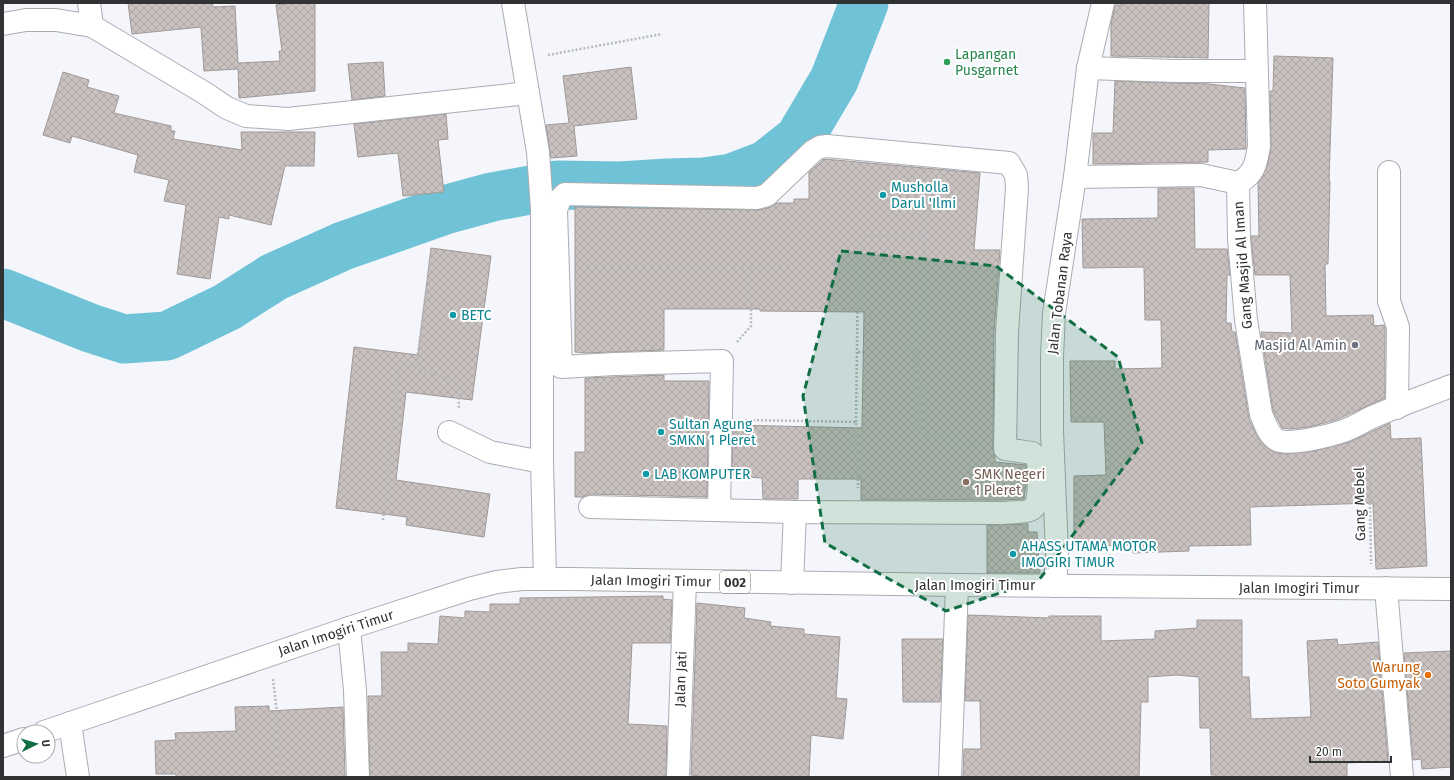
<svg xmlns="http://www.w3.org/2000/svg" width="1454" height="780" viewBox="0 0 1454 780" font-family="'Fira Sans',sans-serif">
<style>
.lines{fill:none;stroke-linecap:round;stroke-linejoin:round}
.river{stroke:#70c3d6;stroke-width:49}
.building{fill:url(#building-cross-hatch);stroke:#a09997}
.minor-casing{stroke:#aaacb2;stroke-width:24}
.major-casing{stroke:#aaacb2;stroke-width:24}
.path{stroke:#b8babe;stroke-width:2.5;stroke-dasharray:2 2;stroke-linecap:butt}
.minor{stroke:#fff;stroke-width:22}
.major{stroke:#fff;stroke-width:22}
.marked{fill:#126f44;fill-opacity:0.2;stroke:#126f44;stroke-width:3;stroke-dasharray:8 5;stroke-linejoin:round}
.leisure-dot{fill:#2e9e5b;stroke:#fff;stroke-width:1.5}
.culture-dot{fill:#0f9aa8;stroke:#fff;stroke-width:1.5}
.worship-dot{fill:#6b7280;stroke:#fff;stroke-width:1.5}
.education-dot{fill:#8d6e63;stroke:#fff;stroke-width:1.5}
.food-dot{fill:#e8710a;stroke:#fff;stroke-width:1.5}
.labels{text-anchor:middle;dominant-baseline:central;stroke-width:4;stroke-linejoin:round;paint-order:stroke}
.shield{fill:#fff;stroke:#6f7071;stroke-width:1}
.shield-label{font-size:13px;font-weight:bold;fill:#313234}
.leisure-label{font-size:14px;fill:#27864d;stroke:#fff;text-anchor:start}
.culture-label{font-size:14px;fill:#0d838f;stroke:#fff;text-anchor:start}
.street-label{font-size:14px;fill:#313234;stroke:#fff}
.worship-label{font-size:14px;fill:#5b616d;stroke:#fff;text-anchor:end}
.education-label{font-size:14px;fill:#785e54;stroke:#fff;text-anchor:start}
.food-label{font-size:14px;fill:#c56008;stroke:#fff;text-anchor:end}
</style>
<defs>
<pattern id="building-cross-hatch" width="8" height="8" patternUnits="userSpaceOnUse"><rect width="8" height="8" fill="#c8c1bf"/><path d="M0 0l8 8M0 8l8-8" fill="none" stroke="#aca6a5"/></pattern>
</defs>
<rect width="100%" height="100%" fill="#f4f6fc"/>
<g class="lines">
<polyline class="river" points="3,293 90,328 124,339 167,336 227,307 274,277 343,246 448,209 492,197 557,185 620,186 667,183 704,182 732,178 766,165 799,139 834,80 864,3"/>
</g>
<g class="building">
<polygon points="128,3 212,3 213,7 235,6 238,63 280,61 279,51 282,51 276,5 289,3 315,3 315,91 239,98 238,69 204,71 201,27 132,34"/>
<polygon points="1121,3 1209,3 1208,58 1111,56 1111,24 1115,5 1121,5"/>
<polygon points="1274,56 1333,58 1329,181 1330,181 1328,264 1325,264 1326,316 1373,315 1374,326 1384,325 1385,329 1385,398 1336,420 1309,427 1291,429 1282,428 1273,411 1261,332 1292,333 1290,275 1255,275 1251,238 1251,236 1259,236 1258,183 1267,167 1271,148 1270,91 1273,91"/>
<polygon points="383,62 385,96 352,100 348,64"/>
<polygon points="631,67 637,119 574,126 577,156 551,158 546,125 569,123 563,76"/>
<polygon points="63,72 89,80 87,87 119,96 114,113 171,126 171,131 175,131 173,139 242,150 241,132 315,132 314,166 285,166 271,225 229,215 229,219 219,217 210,279 177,274 186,205 164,201 169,180 134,172 138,155 72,136 70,143 43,135"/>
<polygon points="1115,81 1209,84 1245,88 1246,149 1208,150 1208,162 1093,164 1093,133 1113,133"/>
<polygon points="446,114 448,139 438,140 444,192 403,196 398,153 358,157 354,124"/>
<polygon points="824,159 980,173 974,250 1000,250 994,332 993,449 995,456 995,462 1026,465 1026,485 1024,499 1000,500 861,500 861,479 798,479 798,499 763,499 762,478 732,476 733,425 862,428 864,312 760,311 760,309 664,309 664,350 585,353 575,352 575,207 760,210 771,207 777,203 794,203 794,199 809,199 809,172"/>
<polygon points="1158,188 1194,188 1195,249 1227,249 1230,275 1227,275 1226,323 1231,323 1232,332 1235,332 1249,419 1258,438 1265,446 1274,452 1283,454 1314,451 1350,442 1390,423 1391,439 1421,438 1427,566 1376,569 1373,503 1250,507 1251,545 1189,546 1189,551 1133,553 1132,545 1074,546 1074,476 1106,475 1104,422 1071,422 1070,361 1115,361 1115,369 1162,368 1161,320 1145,320 1144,267 1083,268 1082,219 1158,218"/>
<polygon points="431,248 491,256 472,400 406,392 396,480 490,494 484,537 406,525 407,517 336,508 354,347 418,355"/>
<polygon points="664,375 664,381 709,381 707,497 590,494 583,497 575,497 575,452 585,452 585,378"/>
<polygon points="1028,524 1028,532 1037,532 1040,573 987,573 987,525"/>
<polygon points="663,596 663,599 672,600 670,643 632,643 628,724 667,726 666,777 437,777 394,776 394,777 370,777 368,696 382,696 381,652 408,652 408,643 438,644 440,616 465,618 465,611 490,612 490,604 520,604 520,598"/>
<polygon points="697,603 745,608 744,618 771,622 770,626 804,629 804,634 840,637 836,698 847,699 843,739 811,735 809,777 706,777 691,775"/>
<polygon points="968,615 1049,618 1049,616 1101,616 1101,641 1155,639 1155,631 1197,628 1197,620 1242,620 1242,677 1249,677 1251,719 1311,717 1307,641 1337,639 1338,645 1378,642 1388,761 1347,763 1347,777 1216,777 1216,775 1211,775 1210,728 1200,728 1199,677 1177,675 1148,677 1148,702 1141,702 1139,777 963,777 964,749 981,749 980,701 965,701"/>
<polygon points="902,639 943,639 940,702 903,702"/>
<polygon points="1451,651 1451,767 1422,769 1421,759 1413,760 1404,653"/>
<polygon points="269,706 269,711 343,707 345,777 176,777 176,774 156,774 155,741 176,740 175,733 236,731 235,707"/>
</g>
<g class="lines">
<g class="minor-casing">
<g id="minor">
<polyline points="89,3 92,26"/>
<polyline points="513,3 538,152 542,208 542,462 545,579"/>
<polyline points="3,24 26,20 56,20 92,26 203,92 227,108 246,116 288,119 528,93"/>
<polyline points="1088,68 1174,71 1257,71"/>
<polyline points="1389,172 1389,301 1398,327 1397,408"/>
<polyline points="1075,177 1201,175 1238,183"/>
<path d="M 1238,183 L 1239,239 L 1246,320 L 1261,414 C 1265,423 1268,435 1277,440 C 1290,446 1333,435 1346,430 C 1354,427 1361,423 1368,419 C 1395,407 1423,397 1451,386"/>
<path d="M 1238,183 C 1255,174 1256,163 1259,146 L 1255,3"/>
<polyline points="449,432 490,452 542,462"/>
<polyline points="590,507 795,512"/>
<path d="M 719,510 L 722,361 L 615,364 L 561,367 L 556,210 L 560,199 L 565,194 L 757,198 L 767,195 L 813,151 L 820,147 L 827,146 L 1009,163 L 1016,175 L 1017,188 L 1007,332 L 1005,449 L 1032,453 L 1038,458 C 1038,470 1042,503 1032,509 C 1027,513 1008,512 1001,513 L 795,512 L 792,583"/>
<polyline points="1055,586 1057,554 1052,431 1052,357 1054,313 1075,177 1088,68 1103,3"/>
<polyline points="1386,588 1402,777"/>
<polyline points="349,628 355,690 358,777"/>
<polyline points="70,723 78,777"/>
<polyline points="678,777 685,581"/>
<polyline points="950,777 957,585"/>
</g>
</g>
<g class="major-casing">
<g id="major">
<polyline points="44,732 349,628 469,589 497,582 522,579 572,579 957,585 1451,589"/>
<polyline points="3,746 24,739"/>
</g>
</g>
<g class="path">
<polyline points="548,55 662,34"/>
<polyline points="430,261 416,368 458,382 459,409"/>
<polyline points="582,265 657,265 751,267 796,264 835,264 858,266"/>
<polyline points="737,342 751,326 751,267"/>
<polyline points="906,351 918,351 921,434 980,445"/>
<polyline points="918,351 925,235"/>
<polyline points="858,352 863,352"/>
<polyline points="745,420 856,422 858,488"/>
<polyline points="856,422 858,266 861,242 863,236 866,236 925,235 930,180"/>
<polyline points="1369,447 1371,564"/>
<polyline points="383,520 399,367 416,368"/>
<polyline points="273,679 279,730 280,777"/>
</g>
<use href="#minor" class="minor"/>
<use href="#major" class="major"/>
</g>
<path class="marked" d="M 841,251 L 996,266 L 1118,357 L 1142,443 L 1039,580 L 946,611 L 825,543 L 803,396 Z"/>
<circle class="leisure-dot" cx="947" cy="62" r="4"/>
<g class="culture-dot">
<circle cx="883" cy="195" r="4"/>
<circle cx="453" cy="315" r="4"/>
<circle cx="661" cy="432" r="4"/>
<circle cx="646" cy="474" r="4"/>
<circle cx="1013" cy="554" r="4"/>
</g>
<circle class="worship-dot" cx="1355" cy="345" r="4"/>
<circle class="education-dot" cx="966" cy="482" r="4"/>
<circle class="food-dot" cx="1428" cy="675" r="4"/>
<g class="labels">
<rect class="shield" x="720" y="571" width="30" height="22" rx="3"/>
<g class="shield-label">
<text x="735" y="582">002</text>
</g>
<g class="leisure-label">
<text x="955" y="54">Lapangan<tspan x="955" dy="16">Pusgarnet</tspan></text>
</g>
<g class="culture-label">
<text x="891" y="187">Musholla<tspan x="891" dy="16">Darul 'Ilmi</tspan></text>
<text x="461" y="315">BETC</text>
<text x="669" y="424">Sultan Agung<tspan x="669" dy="16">SMKN 1 Pleret</tspan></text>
<text x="654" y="474">LAB KOMPUTER</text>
<text x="1021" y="546">AHASS UTAMA MOTOR<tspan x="1021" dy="16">IMOGIRI TIMUR</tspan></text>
</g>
<g class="street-label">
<text transform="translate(1243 265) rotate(-94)">Gang Masjid Al Iman</text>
<text transform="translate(1060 293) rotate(-83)">Jalan Tobanan Raya</text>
<text transform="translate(1360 504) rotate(-91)">Gang Mebel</text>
<text transform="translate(651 581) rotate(1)">Jalan Imogiri Timur</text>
<text x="975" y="585">Jalan Imogiri Timur</text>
<text x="1299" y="588">Jalan Imogiri Timur</text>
<text transform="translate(336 633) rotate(-18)">Jalan Imogiri Timur</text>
<text transform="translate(681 679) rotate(-88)">Jalan Jati</text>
</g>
<g class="worship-label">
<text x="1347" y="345">Masjid Al Amin</text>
</g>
<g class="education-label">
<text x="974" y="474">SMK Negeri<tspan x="974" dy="16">1 Pleret</tspan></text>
</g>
<g class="food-label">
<text x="1420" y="667">Warung<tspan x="1420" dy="16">Soto Gumyak</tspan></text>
</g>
</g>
<rect width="1454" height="780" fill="none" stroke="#313234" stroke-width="8"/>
<g transform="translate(36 744) rotate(85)"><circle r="19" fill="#ffffff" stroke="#adadae"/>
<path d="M0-3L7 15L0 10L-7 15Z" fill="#126f44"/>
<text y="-6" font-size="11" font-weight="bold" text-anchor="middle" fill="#313234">U</text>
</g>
<path d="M1310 756v6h81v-6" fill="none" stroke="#313234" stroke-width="2"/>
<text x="1316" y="756" font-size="12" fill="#313234" stroke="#ffffff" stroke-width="3" paint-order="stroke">20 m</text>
</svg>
